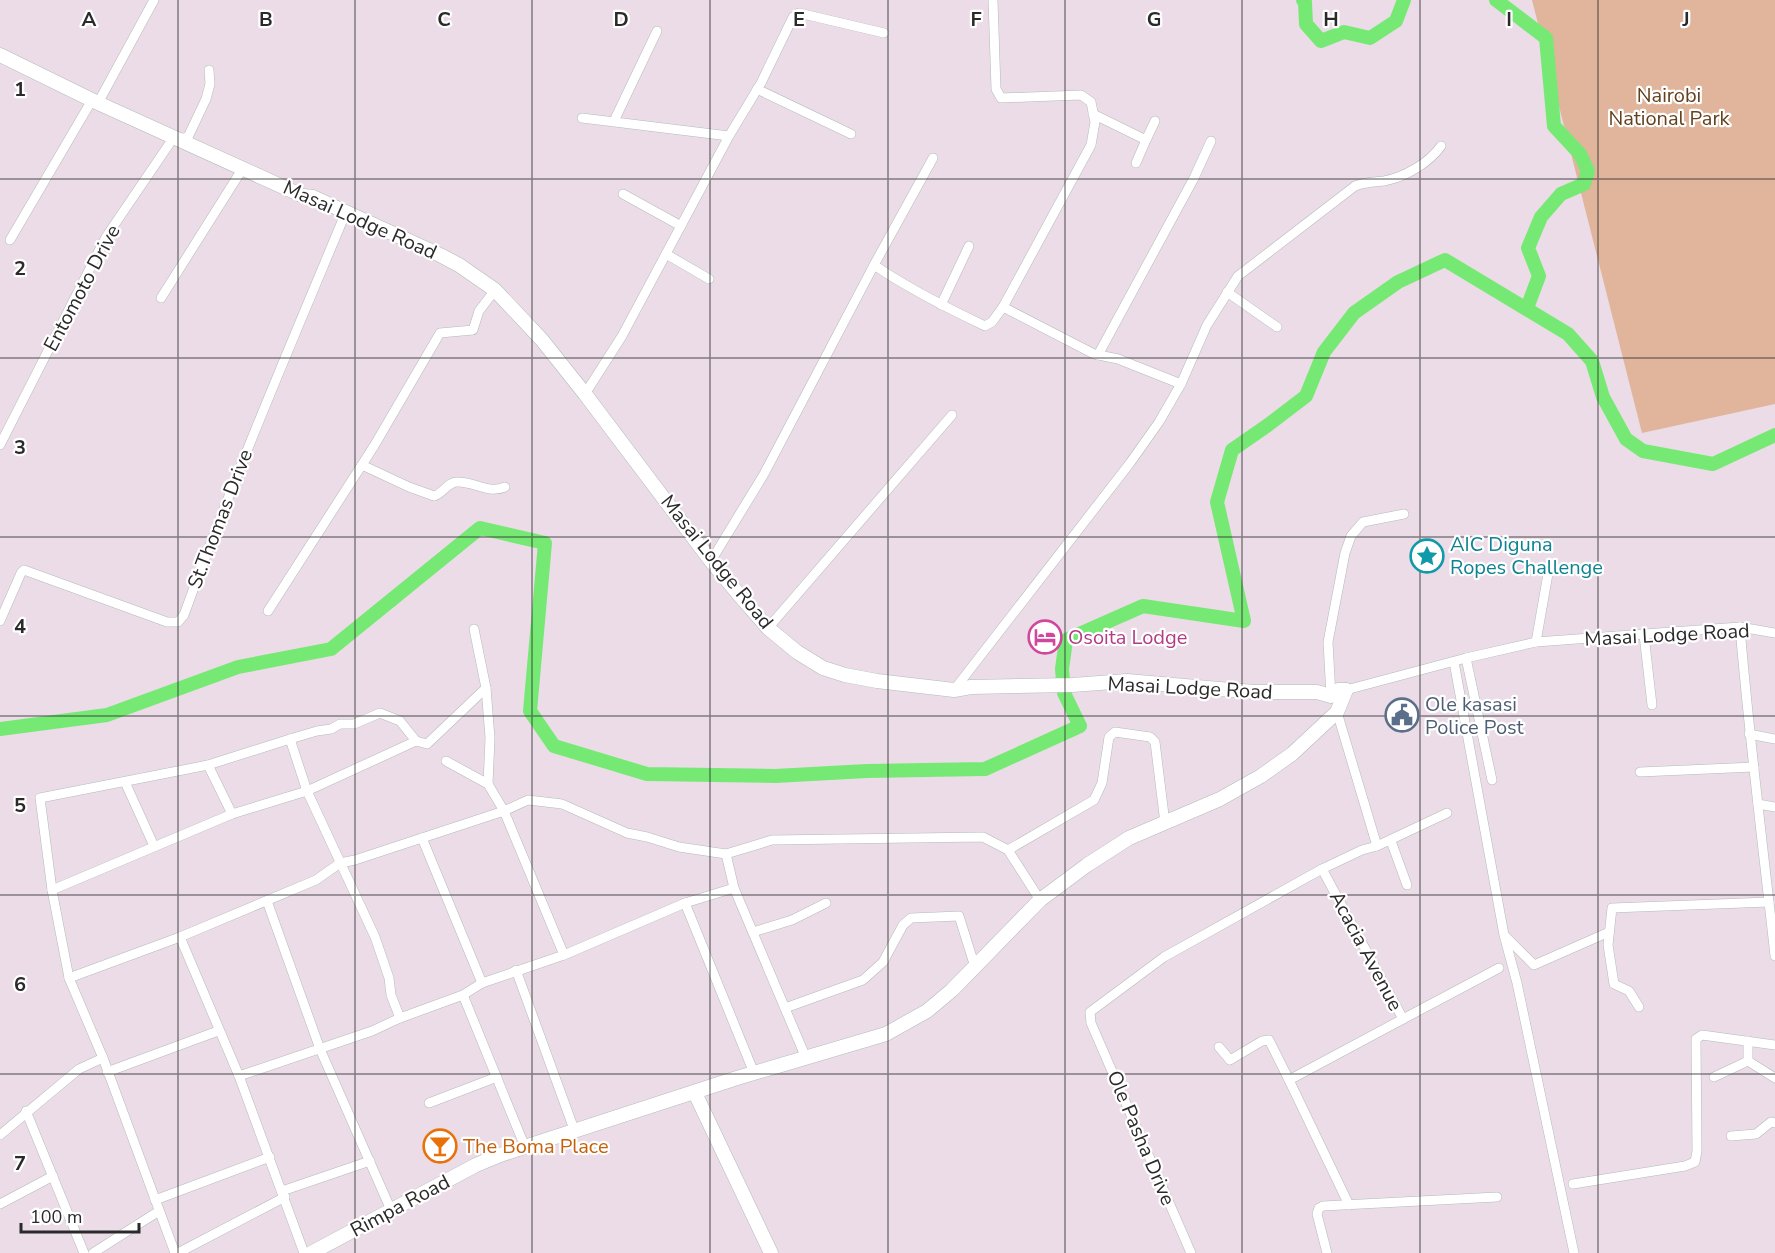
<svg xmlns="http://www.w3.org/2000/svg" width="1775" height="1253" viewBox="0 0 1775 1253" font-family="'Nunito Sans',sans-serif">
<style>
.green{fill:#e0b59b}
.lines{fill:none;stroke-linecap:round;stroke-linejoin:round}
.river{stroke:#76e974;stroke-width:14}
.street-casing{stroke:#b0bdb7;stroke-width:10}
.secondary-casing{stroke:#b0bdb7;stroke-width:15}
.street{stroke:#fff;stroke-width:9}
.secondary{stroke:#fff;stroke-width:14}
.grid{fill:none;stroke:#2a2a2a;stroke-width:1.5;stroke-opacity:0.55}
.labels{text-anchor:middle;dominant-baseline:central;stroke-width:4.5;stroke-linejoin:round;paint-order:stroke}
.park-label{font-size:20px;fill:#64411d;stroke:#fff}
.street-label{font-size:20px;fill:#2a2a2a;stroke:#fff}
.culture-label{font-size:20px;fill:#0d838f;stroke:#fff;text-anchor:start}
.hotel-label{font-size:20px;fill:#b23c85;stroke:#fff;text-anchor:start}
.service-label{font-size:20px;fill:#4e5e75;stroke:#fff;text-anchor:start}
.food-label{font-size:20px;fill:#c56008;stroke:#fff;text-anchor:start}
.grid-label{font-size:20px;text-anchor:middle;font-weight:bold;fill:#2a2a2a;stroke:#fff;stroke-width:4.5;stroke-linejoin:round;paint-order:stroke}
</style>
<rect width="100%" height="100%" fill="#ebdce7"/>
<polygon class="green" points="1532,0 1775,0 1775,404 1642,433"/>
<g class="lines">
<g class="river">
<polyline points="1303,0 1305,2 1306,24 1321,41 1344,32 1370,38 1396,21 1404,0"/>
<polyline points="1496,0 1546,38 1554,126 1580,154 1588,171 1584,184 1561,194 1541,217 1528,248 1539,276 1527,308"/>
<polyline points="0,729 107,715 238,667 331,649 480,528 545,543 530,711 554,746 647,774 775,776 867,771 985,769 1080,726 1064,693 1062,669 1066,640 1143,606 1244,621 1217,502 1232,450 1268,425 1306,396 1324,352 1354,313 1398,282 1445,260 1568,334 1592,361 1603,397 1626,439 1643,451 1713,464 1775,435"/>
</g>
<g class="street-casing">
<g id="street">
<polyline points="757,89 851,134"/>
<polyline points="98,103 154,0"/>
<polyline points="1093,114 1146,140 1155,121"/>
<polyline points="582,118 729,136"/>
<polyline points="614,121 657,31"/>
<polyline points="179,139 188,137 206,99 210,84 209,70"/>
<polyline points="1136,163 1146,140"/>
<polyline points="623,194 681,226"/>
<polyline points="10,240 92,100"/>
<polyline points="666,254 709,279"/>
<polyline points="874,265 933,158"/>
<polyline points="1227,292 1277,327"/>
<polyline points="161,298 243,168"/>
<polyline points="941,305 969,246"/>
<polyline points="1003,307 1094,354 1118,359 1181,384"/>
<polyline points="1098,355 1194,178 1211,141"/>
<polyline points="585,394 622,336 729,136 761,83 793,17 799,13 884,33"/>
<polyline points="0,445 106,237 174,137"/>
<path d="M 362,465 L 409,487 L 434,496 C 443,494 448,481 458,482 C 476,482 487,494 505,487"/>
<path d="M 711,561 L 764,474 L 874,265 C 909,289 947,308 985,326 L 992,322 L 1003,307 L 1091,145 L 1095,122 L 1091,102 L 1081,95 L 1001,98 L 996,89 L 993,0"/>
<polyline points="268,611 374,446 440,333 473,330 479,311 495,290"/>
<path d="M 0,621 L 21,573 L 24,570 L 167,622 L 178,622 L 184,615 C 233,479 290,346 346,212"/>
<path d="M 1740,627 C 1749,737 1763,846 1775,956"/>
<polyline points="768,628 952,415"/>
<polyline points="1644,635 1652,705"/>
<polyline points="1536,642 1549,568"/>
<polyline points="1466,658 1492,780"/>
<polyline points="1454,662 1504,935 1517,983 1574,1253"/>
<polyline points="486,688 490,738 488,784"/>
<path d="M 954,690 L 1130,463 L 1159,422 L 1181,384 L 1207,325 L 1238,276 L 1355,186 C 1365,182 1374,182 1384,181 C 1405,177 1429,163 1441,146"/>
<polyline points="1346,690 1466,658 1536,642 1740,627 1775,633"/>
<polyline points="1331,696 1328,642 1345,553 1351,536 1363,522 1404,514"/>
<polyline points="1749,734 1775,739"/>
<polyline points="446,761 488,784 504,811 528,800 562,804 627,833 647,837 679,847 726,854 772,840 983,837 1008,850 1040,900"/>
<polyline points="208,765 232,814"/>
<polyline points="1640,772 1754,767"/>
<polyline points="125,782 154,846"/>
<polyline points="1758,804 1775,807"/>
<polyline points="422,838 482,983"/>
<polyline points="1391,841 1407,885"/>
<polyline points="1377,846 1447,813"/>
<polyline points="1008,850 1094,800 1102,783 1109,737 1115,732 1150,737 1155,742 1165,823"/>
<polyline points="726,854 734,888"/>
<polyline points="1322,869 1403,1019 1289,1080 1349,1205"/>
<polyline points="52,890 232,814 307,791 416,741"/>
<polyline points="267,901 320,1049 391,1210"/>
<polyline points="685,903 754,1073"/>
<polyline points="753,932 792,920 826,903"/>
<polyline points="1505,936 1534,965 1609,932"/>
<polyline points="180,937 239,1076 304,1253"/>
<polyline points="516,970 575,1132"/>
<polyline points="69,978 180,937 316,880 340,863 355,860 504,811 564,955"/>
<polyline points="463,995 525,1147"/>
<polyline points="1639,1007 1629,991 1614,984 1608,945 1612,908 1769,902"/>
<polyline points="785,1008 863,980 883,962 903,925 911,918 959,916 975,967"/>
<polyline points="400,1018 391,995 389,978 375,937 307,791 290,739 317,731 331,729 340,724 354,724 380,713 400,721 416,741 427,744 486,688 474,629"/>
<polyline points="1403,1019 1499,968"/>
<polyline points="1219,1047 1230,1060 1262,1041 1269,1040 1289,1080"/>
<polyline points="1748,1061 1775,1078"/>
<polyline points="107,1072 218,1031"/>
<polyline points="239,1076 372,1031 400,1018 463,995 482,983 564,955 685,903 734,888 806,1058"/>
<polyline points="1714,1077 1748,1061 1748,1041"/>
<polyline points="429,1103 497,1077"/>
<polyline points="26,1111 84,1253"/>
<polyline points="0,1135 79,1069 103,1058"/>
<polyline points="1731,1136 1756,1134 1771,1122 1775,1123"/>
<polyline points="1573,1184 1685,1166 1695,1162 1697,1151 1696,1039 1702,1035 1775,1045"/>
<polyline points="282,1191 370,1161"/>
<polyline points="155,1200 270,1157"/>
<polyline points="0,1204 53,1176"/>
<polyline points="93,1253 159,1211"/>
<polyline points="175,1253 103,1058 69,978 52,890 40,798 208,765 290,739"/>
<polyline points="178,1253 285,1197"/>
<polyline points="1191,1253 1091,1023 1090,1012 1164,957 1322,869 1362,850 1377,846 1337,712"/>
<polyline points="1327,1253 1317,1214 1319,1208 1323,1206 1497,1197"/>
</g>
</g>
<g class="secondary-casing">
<g id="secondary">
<polyline points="0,55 98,103 303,196 313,197 440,255 459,265 495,290 542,340 585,394 711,561 741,597 768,628 797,652 823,668 845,675 877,681 954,690 971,687 1072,685 1127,681 1254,692 1317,692 1331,696 1338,690 1346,690"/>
<polyline points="695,1093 771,1253"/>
<polyline points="311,1253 476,1165 500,1155 737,1078 886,1034 927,1011 952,990 1040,900 1087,865 1129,838 1220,799 1261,776 1292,754 1337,712 1346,690"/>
</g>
</g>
<use href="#street" class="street"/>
<use href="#secondary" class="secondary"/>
</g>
<path class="grid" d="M 178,0 L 178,1253M 355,0 L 355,1253M 532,0 L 532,1253M 710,0 L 710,1253M 888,0 L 888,1253M 1065,0 L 1065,1253M 1242,0 L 1242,1253M 1420,0 L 1420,1253M 1598,0 L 1598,1253M 0,179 L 1775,179M 0,358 L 1775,358M 0,537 L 1775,537M 0,716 L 1775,716M 0,895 L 1775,895M 0,1074 L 1775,1074"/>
<defs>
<g id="sight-ring" transform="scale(1.725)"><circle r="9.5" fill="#fff" stroke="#0f9aa8" stroke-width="1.5"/><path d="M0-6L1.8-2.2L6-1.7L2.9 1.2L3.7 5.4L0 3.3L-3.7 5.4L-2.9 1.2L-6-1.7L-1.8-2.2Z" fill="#0f9aa8"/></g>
<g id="hotel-ring" transform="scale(1.725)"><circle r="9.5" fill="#fff" stroke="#d1479c" stroke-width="1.5"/><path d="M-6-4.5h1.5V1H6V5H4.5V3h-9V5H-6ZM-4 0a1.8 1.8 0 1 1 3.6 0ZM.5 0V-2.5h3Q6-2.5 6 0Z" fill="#d1479c"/></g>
<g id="civic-ring" transform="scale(1.725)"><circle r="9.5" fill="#fff" stroke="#5c6f8a" stroke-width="1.5"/><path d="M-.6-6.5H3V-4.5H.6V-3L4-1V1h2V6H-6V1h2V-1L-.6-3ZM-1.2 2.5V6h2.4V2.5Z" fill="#5c6f8a"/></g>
<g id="bar-ring" transform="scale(1.725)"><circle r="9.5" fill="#fff" stroke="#e8710a" stroke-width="1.5"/><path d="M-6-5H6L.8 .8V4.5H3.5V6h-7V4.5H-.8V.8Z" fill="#e8710a"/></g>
</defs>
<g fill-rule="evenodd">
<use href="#sight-ring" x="1427" y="556"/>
<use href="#hotel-ring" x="1045" y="637"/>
<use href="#civic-ring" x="1402" y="715"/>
<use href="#bar-ring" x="440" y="1146"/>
</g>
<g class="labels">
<g class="park-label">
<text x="1669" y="95">Nairobi<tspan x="1669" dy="23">National Park</tspan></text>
</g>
<g class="street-label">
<text transform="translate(360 220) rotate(24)">Masai Lodge Road</text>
<text transform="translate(82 288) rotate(-62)">Entomoto Drive</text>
<text transform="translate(220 519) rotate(-69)">St.Thomas Drive</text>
<text transform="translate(717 562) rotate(51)">Masai Lodge Road</text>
<text transform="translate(1667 635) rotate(-3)">Masai Lodge Road</text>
<text transform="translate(1190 688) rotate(3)">Masai Lodge Road</text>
<text transform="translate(1366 951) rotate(62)">Acacia Avenue</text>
<text transform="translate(1141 1138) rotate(67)">Ole Pasha Drive</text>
<text transform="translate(400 1206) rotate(-28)">Rimpa Road</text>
</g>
<g class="culture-label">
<text x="1450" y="544">AIC Diguna<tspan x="1450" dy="23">Ropes Challenge</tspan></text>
</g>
<g class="hotel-label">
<text x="1068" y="637">Osoita Lodge</text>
</g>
<g class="service-label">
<text x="1425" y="704">Ole kasasi<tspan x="1425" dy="23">Police Post</tspan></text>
</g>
<g class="food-label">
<text x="463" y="1146">The Boma Place</text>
</g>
</g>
<g class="grid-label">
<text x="89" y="26">A</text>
<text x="266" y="26">B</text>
<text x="444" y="26">C</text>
<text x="621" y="26">D</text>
<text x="799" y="26">E</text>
<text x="976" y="26">F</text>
<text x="1154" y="26">G</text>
<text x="1331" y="26">H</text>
<text x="1509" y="26">I</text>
<text x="1686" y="26">J</text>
<text x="20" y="96">1</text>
<text x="20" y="275">2</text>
<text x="20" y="454">3</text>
<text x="20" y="633">4</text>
<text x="20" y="812">5</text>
<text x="20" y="991">6</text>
<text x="20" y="1170">7</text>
</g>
<path d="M21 1223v9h118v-9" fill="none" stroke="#2a2a2a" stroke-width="3"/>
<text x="30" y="1223" font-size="18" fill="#2a2a2a" stroke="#ffffff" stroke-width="4.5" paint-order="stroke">100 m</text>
</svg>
